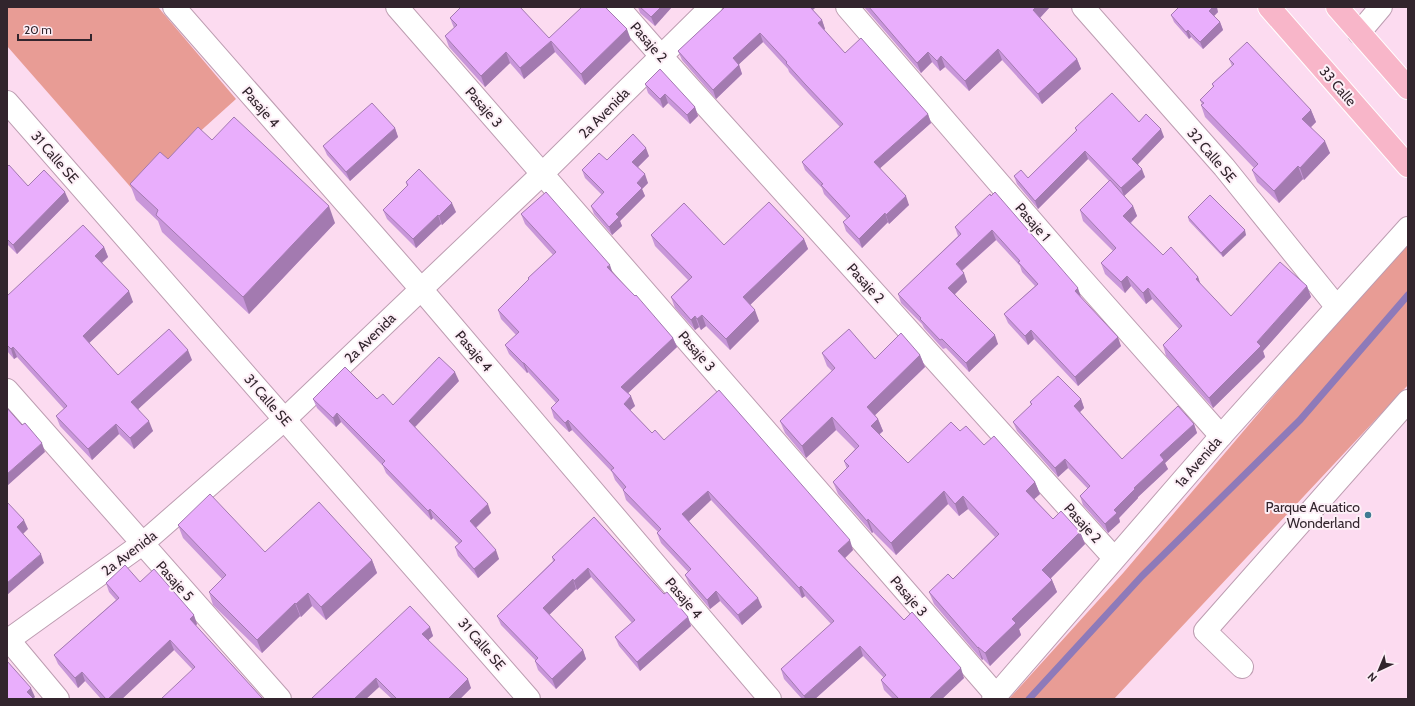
<svg xmlns="http://www.w3.org/2000/svg" width="1415" height="706" viewBox="0 0 1415 706" font-family="Cabin,sans-serif">
<style>
.green{fill:#e89c95}
.lines{fill:none;stroke-linecap:round;stroke-linejoin:round}
.stream{stroke:#8e7ab9;stroke-width:7}
.minor-casing{stroke:#bd9db1;stroke-width:24}
.major-casing{stroke:#fff;stroke-width:24}
.minor{stroke:#fff;stroke-width:22}
.major{stroke:#f8b6c9;stroke-width:22}
.wall{fill:#c896d9}
.shaded-wall{fill:#a37ab0}
.building{fill:#e9aefc;stroke:#a37ab0}
.poi-dot{fill:#3f7a92;stroke:#fdeff7;stroke-width:1.5}
.labels{text-anchor:middle;dominant-baseline:central;stroke-width:4;stroke-linejoin:round;paint-order:stroke}
.street-label{font-size:14px;fill:#32252d;stroke:#fdeff7}
.poi-label{font-size:14px;fill:#32252d;stroke:#fdeff7;text-anchor:end}
</style>
<rect width="100%" height="100%" fill="#fcdbf0"/>
<g class="green">
<polygon points="7,7 158,7 236,99 134,191 7,46"/>
<polygon points="1408,244 1408,385 1114,699 1009,699 1124,572 1370,282"/>
</g>
<g class="lines">
<polyline class="stream" points="1029,699 1142,576 1300,420 1408,295"/>
<g class="minor-casing">
<g id="minor">
<polyline points="174,7 421,289 770,699"/>
<polyline points="397,7 996,695"/>
<polyline points="618,7 661,56 1114,558"/>
<polyline points="847,7 1074,270 1221,436"/>
<polyline points="1083,7 1224,167 1336,306"/>
<polyline points="1359,33 1381,7"/>
<polyline points="7,102 529,699"/>
<polyline points="7,390 280,699"/>
<polyline points="7,638 58,699"/>
<polyline points="7,641 142,544 285,419 543,173 711,7"/>
<polyline points="1242,667 1205,631 1408,401"/>
<polyline points="993,699 1221,436 1408,228"/>
</g>
</g>
<g class="major-casing">
<g id="major">
<polyline points="1269,7 1408,166"/>
<polyline points="1337,7 1408,88"/>
</g>
</g>
<use href="#minor" class="minor"/>
<use href="#major" class="major"/>
</g>
<g class="wall">
<polygon points="638,7 672,7 655,26 640,13"/>
<polygon points="725,7 816,7 813,10 822,20 825,29 824,30 845,53 928,114 931,123 880,168 909,205 889,224 888,222 862,248 846,231 843,222 847,219 824,194 822,188 805,170 802,162 840,127 808,93 789,72 788,69 763,42 739,64 742,74 716,99 682,60 678,51"/>
<polygon points="864,7 1048,7 1049,8 1040,18 1077,59 1081,69 1042,104 1002,60 969,91 945,67 940,71 932,62 921,73"/>
<polygon points="1218,12 1214,16 1220,22 1223,30 1203,49 1191,37 1189,39 1174,22 1171,15"/>
<polygon points="450,18 549,38 631,40 585,85 555,52 524,79 510,63 485,87 449,47 445,36 454,28"/>
<polygon points="1229,59 1311,110 1316,122 1311,127 1330,153 1304,180 1303,179 1279,203 1257,182 1252,170 1254,168 1205,117 1201,105 1202,104 1200,100 1213,87 1212,84 1232,66"/>
<polygon points="645,84 695,107 698,116 690,124 668,103 663,108 648,93"/>
<polygon points="1139,122 1164,137 1138,164 1145,177 1124,196 1133,206 1137,216 1131,223 1163,255 1198,277 1200,284 1231,316 1307,286 1311,297 1263,351 1265,357 1213,408 1166,356 1163,345 1179,329 1152,299 1146,304 1131,286 1125,293 1105,274 1101,263 1113,251 1083,221 1080,210 1109,181 1088,159 1038,209 1017,184 1014,176 1028,178 1076,131 1075,128"/>
<polygon points="395,128 398,137 350,181 327,155 323,146"/>
<polygon points="212,140 335,223 249,314 162,232 158,221 136,200 130,184 168,159"/>
<polygon points="649,156 638,167 648,183 642,189 645,196 620,221 622,226 612,235 594,214 591,206 602,195 585,178 582,170 607,160"/>
<polygon points="7,167 28,186 69,201 17,254 7,244"/>
<polygon points="406,182 456,212 442,225 441,224 416,248 387,219 383,210 407,186"/>
<polygon points="990,194 1081,297 1121,346 1078,386 1034,339 1028,345 1008,323 1004,314 1035,286 1022,272 1020,266 996,240 962,271 967,282 955,294 998,344 969,372 946,348 943,349 924,328 922,324 901,303 898,294 958,236 955,227"/>
<polygon points="521,214 612,272 673,338 677,347 628,393 635,406 630,410 652,433 664,440 853,550 845,558 904,620 964,678 942,699 893,699 884,690 881,680 884,678 863,656 815,699 802,699 784,679 781,669 831,624 805,596 802,598 711,500 689,521 762,607 742,625 720,601 710,609 689,584 685,575 688,572 661,543 657,533 658,532 626,500 623,490 615,480 612,472 572,430 569,432 554,418 551,408 556,403 528,372 527,373 509,354 505,345 516,335 501,319 498,310 528,280 528,278 553,255 525,224"/>
<polygon points="1188,217 1246,235 1223,257 1189,221"/>
<polygon points="651,235 724,245 804,239 808,249 750,305 759,321 730,350 706,326 701,330 699,327 695,330 675,308 671,297 688,280 655,246"/>
<polygon points="104,247 108,257 102,263 133,302 89,343 118,375 192,360 138,409 153,431 134,449 119,434 92,460 60,426 56,416 64,409 17,357 14,359 7,351 7,296"/>
<polygon points="822,353 875,359 920,355 925,367 875,415 878,419 883,431 879,435 908,463 960,431 984,445 1035,482 1040,494 1034,499 1053,519 1080,532 1085,544 1051,578 1052,580 1057,592 1019,629 1021,635 990,666 983,659 982,660 934,604 929,592 953,579 995,537 968,509 959,516 948,504 896,555 873,532 872,533 838,494 833,482 847,469 844,461 855,449 836,430 806,458 785,433 780,421 832,371 827,366"/>
<polygon points="459,381 415,427 491,513 476,528 499,559 478,578 458,556 455,547 459,544 433,518 431,520 386,473 383,466 341,422 336,427 317,408 313,399 377,399 393,405"/>
<polygon points="1081,399 1084,408 1080,412 1122,459 1194,424 1197,433 1165,463 1168,469 1138,497 1138,498 1119,518 1120,522 1108,533 1083,505 1080,496 1088,489 1068,468 1058,477 1017,431 1013,422 1031,405 1030,402"/>
<polygon points="594,517 664,594 688,617 691,626 640,671 619,646 615,637 632,623 591,577 577,590 576,589 549,615 583,650 586,659 556,689 538,670 535,661 535,660 501,625 497,616 553,561 552,557"/>
<polygon points="178,525 265,552 372,560 377,573 326,620 312,606 301,617 300,616 262,653 213,605 209,592 222,579 183,538"/>
<polygon points="140,582 197,624 196,626 262,698 192,669 174,650 122,699 101,699 85,681 78,688 58,664 54,655 116,600 109,592 106,583"/>
<polygon points="430,627 433,636 428,640 471,688 460,699 392,699 379,687 366,699 313,699 312,698"/>
</g>
<g class="shaded-wall">
<polygon points="661,7 672,7 655,26 651,17"/>
<polygon points="808,7 816,7 810,12"/>
<polygon points="1036,7 1048,7 1049,8 1037,21 1033,10"/>
<polygon points="1213,7 1217,7 1218,12 1211,19 1209,11"/>
<polygon points="822,20 825,29 821,32 818,23"/>
<polygon points="1220,22 1223,30 1203,49 1200,42"/>
<polygon points="627,29 631,40 585,85 581,74"/>
<polygon points="1188,30 1191,37 1189,39 1186,32"/>
<polygon points="760,33 763,42 736,67 733,58"/>
<polygon points="551,41 555,52 524,79 520,68"/>
<polygon points="998,49 1002,60 969,91 965,81"/>
<polygon points="506,52 510,63 485,87 481,76"/>
<polygon points="928,52 932,62 921,73 917,63"/>
<polygon points="941,56 945,67 940,71 937,61"/>
<polygon points="1077,59 1081,69 1042,104 1038,94"/>
<polygon points="739,65 742,74 716,99 713,90"/>
<polygon points="665,94 668,103 663,108 660,99"/>
<polygon points="695,107 698,116 690,124 687,115"/>
<polygon points="1311,110 1316,122 1307,131 1302,119"/>
<polygon points="928,114 931,123 877,171 874,162"/>
<polygon points="395,128 398,137 350,181 346,172"/>
<polygon points="1161,129 1164,137 1135,167 1132,159"/>
<polygon points="1325,141 1330,153 1304,180 1300,168"/>
<polygon points="646,148 649,156 635,170 632,162"/>
<polygon points="1085,151 1088,159 1038,209 1035,201"/>
<polygon points="1298,166 1303,179 1279,203 1274,191"/>
<polygon points="1142,169 1145,177 1124,196 1121,188"/>
<polygon points="645,174 648,183 642,189 645,196 620,221 622,226 612,235 609,227 616,214 637,183"/>
<polygon points="65,192 69,201 17,254 13,245"/>
<polygon points="906,196 909,205 889,224 886,215"/>
<polygon points="452,203 456,212 442,225 439,216"/>
<polygon points="329,206 335,223 249,314 243,297"/>
<polygon points="1133,206 1137,216 1127,226 1123,216"/>
<polygon points="885,213 888,222 862,248 859,239"/>
<polygon points="438,215 441,224 416,248 413,239"/>
<polygon points="992,230 996,240 959,273 956,264"/>
<polygon points="1245,230 1246,235 1223,257 1221,253"/>
<polygon points="804,239 808,249 747,308 743,297"/>
<polygon points="104,247 108,257 98,266 95,256"/>
<polygon points="610,265 613,274 607,267"/>
<polygon points="964,273 967,282 952,297 948,288"/>
<polygon points="1127,276 1131,286 1125,293 1121,282"/>
<polygon points="1198,277 1202,288 1196,279"/>
<polygon points="1307,286 1311,297 1263,351 1265,357 1213,408 1209,398 1257,342"/>
<polygon points="1078,288 1081,297 1075,291"/>
<polygon points="1148,288 1152,299 1146,304 1143,293"/>
<polygon points="129,291 133,302 86,346 83,336"/>
<polygon points="755,310 759,321 730,350 726,339"/>
<polygon points="702,315 706,326 701,330 697,319"/>
<polygon points="695,316 699,327 695,330 691,320"/>
<polygon points="1031,330 1034,339 1028,345 1025,336"/>
<polygon points="995,335 998,344 969,372 966,363"/>
<polygon points="1118,337 1121,346 1078,386 1075,377"/>
<polygon points="673,338 677,347 625,396 621,387"/>
<polygon points="13,347 17,357 14,359 11,349"/>
<polygon points="188,350 192,360 135,412 131,402"/>
<polygon points="920,355 925,367 871,419 867,407"/>
<polygon points="523,363 524,363 528,372 527,373"/>
<polygon points="455,372 459,381 412,430 409,421"/>
<polygon points="631,396 635,406 627,413 624,404"/>
<polygon points="1081,399 1084,408 1077,415 1074,406"/>
<polygon points="337,413 341,422 336,427 333,418"/>
<polygon points="832,417 836,430 806,458 802,446"/>
<polygon points="878,419 883,431 875,438 871,426"/>
<polygon points="568,420 572,430 569,432 565,423"/>
<polygon points="149,421 153,431 134,449 130,438"/>
<polygon points="116,424 119,434 92,460 88,449"/>
<polygon points="1194,424 1197,433 1165,463 1168,469 1138,497 1138,498 1119,518 1120,522 1108,533 1105,524 1114,510 1134,488 1160,455"/>
<polygon points="42,443 45,452 7,486 7,474"/>
<polygon points="1065,459 1068,468 1058,477 1055,468"/>
<polygon points="1035,482 1040,494 1030,503 1026,491"/>
<polygon points="708,491 711,500 686,524 682,514"/>
<polygon points="944,491 948,504 896,555 891,543"/>
<polygon points="963,496 968,509 959,516 955,504"/>
<polygon points="488,504 491,513 473,530 470,521"/>
<polygon points="430,509 433,518 431,520 428,511"/>
<polygon points="868,519 873,532 872,533 867,521"/>
<polygon points="24,520 28,529 21,536 17,527"/>
<polygon points="1080,532 1085,544 1047,582 1042,570"/>
<polygon points="850,540 853,550 842,561 838,551"/>
<polygon points="496,550 499,559 478,578 474,569"/>
<polygon points="41,554 44,563 7,595 7,583"/>
<polygon points="372,560 377,573 326,620 321,607"/>
<polygon points="588,568 591,577 577,590 574,581"/>
<polygon points="573,579 576,589 547,617 543,608"/>
<polygon points="1052,580 1057,592 1019,629 1021,635 990,666 985,653 1012,619"/>
<polygon points="801,586 805,596 802,598 799,588"/>
<polygon points="716,591 720,601 710,609 707,600"/>
<polygon points="308,593 312,606 301,617 296,604"/>
<polygon points="758,598 762,607 742,625 738,615"/>
<polygon points="295,603 300,616 262,653 257,640"/>
<polygon points="194,615 197,624 193,628 190,619"/>
<polygon points="688,617 691,626 640,671 637,662"/>
<polygon points="430,627 433,636 425,643 422,634"/>
<polygon points="170,640 174,650 122,699 108,699"/>
<polygon points="860,646 863,656 815,699 805,699 804,696"/>
<polygon points="978,647 983,659 982,660 978,648"/>
<polygon points="583,650 586,659 556,689 552,679"/>
<polygon points="961,668 964,678 942,699 929,699"/>
<polygon points="82,672 85,681 78,688 75,678"/>
<polygon points="376,678 379,687 366,699 354,699"/>
<polygon points="468,679 471,688 460,699 448,699"/>
<polygon points="31,688 35,697 33,699 27,692"/>
</g>
<g class="building">
<polygon points="461,7 520,7 549,38 582,7 605,7 627,29 581,74 551,41 520,68 506,52 481,76 445,36 457,25 450,18"/>
<polygon points="640,7 661,7 651,17"/>
<polygon points="725,7 810,7 822,20 818,23 845,53 861,38 928,114 874,162 906,196 886,215 885,213 859,239 843,222 850,216 821,185 823,184 802,162 843,124 805,84 786,63 787,62 760,33 733,58 739,65 713,90 678,51"/>
<polygon points="869,7 1036,7 1033,10 1077,59 1038,94 998,49 965,81 941,56 937,61 928,52 917,63"/>
<polygon points="1179,7 1213,7 1209,11 1220,22 1200,42 1188,30 1186,32 1171,15"/>
<polygon points="1247,42 1311,110 1302,119 1325,141 1300,168 1298,166 1274,191 1252,170 1258,164 1201,105 1204,103 1200,100 1214,86 1212,84 1234,64 1229,59"/>
<polygon points="660,69 695,107 687,115 665,94 660,99 645,84"/>
<polygon points="1112,93 1139,122 1146,114 1161,129 1132,159 1142,169 1121,188 1085,151 1035,201 1014,176 1021,170 1028,178 1077,130 1075,128"/>
<polygon points="372,103 395,128 346,172 323,146"/>
<polygon points="234,117 329,206 243,297 156,215 158,210 130,184 160,152 168,159 198,127 212,140"/>
<polygon points="633,134 646,148 632,162 645,174 637,183 642,188 616,214 619,217 609,227 591,206 604,192 582,170 599,153 607,160"/>
<polygon points="9,165 28,186 44,170 65,192 13,245 7,239 7,167"/>
<polygon points="419,169 452,203 439,216 438,215 413,239 383,210 408,185 406,182"/>
<polygon points="1110,180 1133,206 1123,216 1163,255 1171,247 1198,277 1196,279 1231,316 1280,262 1307,286 1257,342 1261,346 1209,398 1163,345 1182,326 1148,288 1143,293 1127,276 1121,282 1101,263 1116,248 1080,210"/>
<polygon points="546,192 610,265 607,267 635,296 636,295 673,338 621,387 631,396 624,404 652,433 655,430 664,440 719,390 850,540 838,551 904,620 912,612 961,668 929,699 899,699 881,680 886,675 860,646 804,696 781,669 834,621 801,586 799,588 708,491 682,514 758,598 738,615 716,591 707,600 685,575 691,569 657,533 661,529 623,490 626,487 611,470 614,468 568,420 565,423 551,408 559,400 524,363 523,363 505,345 519,332 498,310 529,279 528,278 556,252 521,214"/>
<polygon points="995,192 1078,288 1075,291 1118,337 1075,377 1031,330 1025,336 1004,314 1038,284 1018,262 1020,261 992,230 956,264 964,273 948,288 995,335 966,363 942,339 940,340 920,319 921,318 898,294 961,234 955,227 990,194 991,196"/>
<polygon points="1210,195 1245,230 1221,253 1188,217"/>
<polygon points="769,202 804,239 743,297 755,310 726,339 702,315 697,319 695,316 691,320 671,297 692,277 651,235 684,203 724,245"/>
<polygon points="83,225 104,247 95,256 129,291 83,336 118,375 169,329 188,350 131,402 149,421 130,438 116,424 88,449 56,416 67,406 13,347 11,349 7,345 7,296"/>
<polygon points="849,329 875,359 901,333 920,355 867,407 878,419 871,426 908,463 951,422 960,431 966,426 984,445 994,436 1035,482 1026,491 1053,519 1061,511 1080,532 1042,570 1052,580 1012,619 1016,623 985,653 978,647 978,648 929,592 948,574 953,579 999,534 963,496 955,504 944,491 891,543 868,519 867,521 833,482 849,466 844,461 859,446 832,417 802,446 780,421 835,368 822,353"/>
<polygon points="439,357 455,372 409,421 488,504 470,521 496,550 474,569 455,547 462,541 430,509 428,511 382,464 385,461 337,413 333,418 313,399 345,367 377,399 383,394 393,405"/>
<polygon points="1058,376 1081,399 1074,406 1122,459 1178,406 1194,424 1160,455 1164,460 1134,488 1135,489 1114,510 1117,513 1105,524 1080,496 1090,486 1065,459 1055,468 1013,422 1032,404 1030,402"/>
<polygon points="7,408 22,425 25,423 42,443 7,474"/>
<polygon points="210,494 265,552 319,502 372,560 321,607 308,593 296,604 295,603 257,640 209,592 226,575 178,525"/>
<polygon points="7,502 24,520 17,527 41,554 7,583"/>
<polygon points="594,517 664,594 667,592 688,617 637,662 615,637 635,620 588,568 574,581 573,579 543,608 583,650 552,679 535,661 538,658 497,616 555,560 552,557"/>
<polygon points="125,565 140,582 154,569 194,615 190,619 262,698 261,699 161,699 195,667 170,640 108,699 106,699 82,672 75,678 54,655 119,598 106,583"/>
<polygon points="410,606 430,627 422,634 468,679 448,699 397,699 376,678 354,699 313,699 312,698"/>
<polygon points="7,661 31,688 27,692 34,699 7,699"/>
</g>
<circle class="poi-dot" cx="1368" cy="515" r="4"/>
<g class="labels">
<g class="street-label">
<text transform="translate(649 42) rotate(49)">Pasaje 2</text>
<text transform="translate(1338 86) rotate(49)">33 Calle</text>
<text transform="translate(261 107) rotate(49)">Pasaje 4</text>
<text transform="translate(484 107) rotate(49)">Pasaje 3</text>
<text transform="translate(604 113) rotate(-45)">2a Avenida</text>
<text transform="translate(1212 155) rotate(49)">32 Calle SE</text>
<text transform="translate(55 157) rotate(49)">31 Calle SE</text>
<text transform="translate(1033 222) rotate(49)">Pasaje 1</text>
<text transform="translate(866 283) rotate(48)">Pasaje 2</text>
<text transform="translate(370 338) rotate(-44)">2a Avenida</text>
<text transform="translate(474 351) rotate(50)">Pasaje 4</text>
<text transform="translate(697 351) rotate(49)">Pasaje 3</text>
<text transform="translate(268 400) rotate(49)">31 Calle SE</text>
<text transform="translate(1198 462) rotate(-49)">1a Avenida</text>
<text transform="translate(1083 523) rotate(48)">Pasaje 2</text>
<text transform="translate(129 553) rotate(-37)">2a Avenida</text>
<text transform="translate(175 581) rotate(48)">Pasaje 5</text>
<text transform="translate(909 596) rotate(49)">Pasaje 3</text>
<text transform="translate(684 598) rotate(50)">Pasaje 4</text>
<text transform="translate(482 644) rotate(49)">31 Calle SE</text>
</g>
<g class="poi-label">
<text x="1360" y="507">Parque Acuatico<tspan x="1360" dy="16">Wonderland</tspan></text>
</g>
</g>
<rect width="1415" height="706" fill="none" stroke="#32252d" stroke-width="16"/>
<g transform="translate(1379 670) rotate(224)" stroke="#fdeff7" stroke-width="3" paint-order="stroke">
<path d="M0-3L7 15L0 10L-7 15Z" fill="#32252d"/>
<text y="-6" font-size="11" font-weight="bold" text-anchor="middle" fill="#32252d">N</text>
</g>
<path d="M18 34v6h73v-6" fill="none" stroke="#32252d" stroke-width="2"/>
<text x="24" y="34" font-size="12" fill="#32252d" stroke="#fdeff7" stroke-width="3" paint-order="stroke">20 m</text>
</svg>
